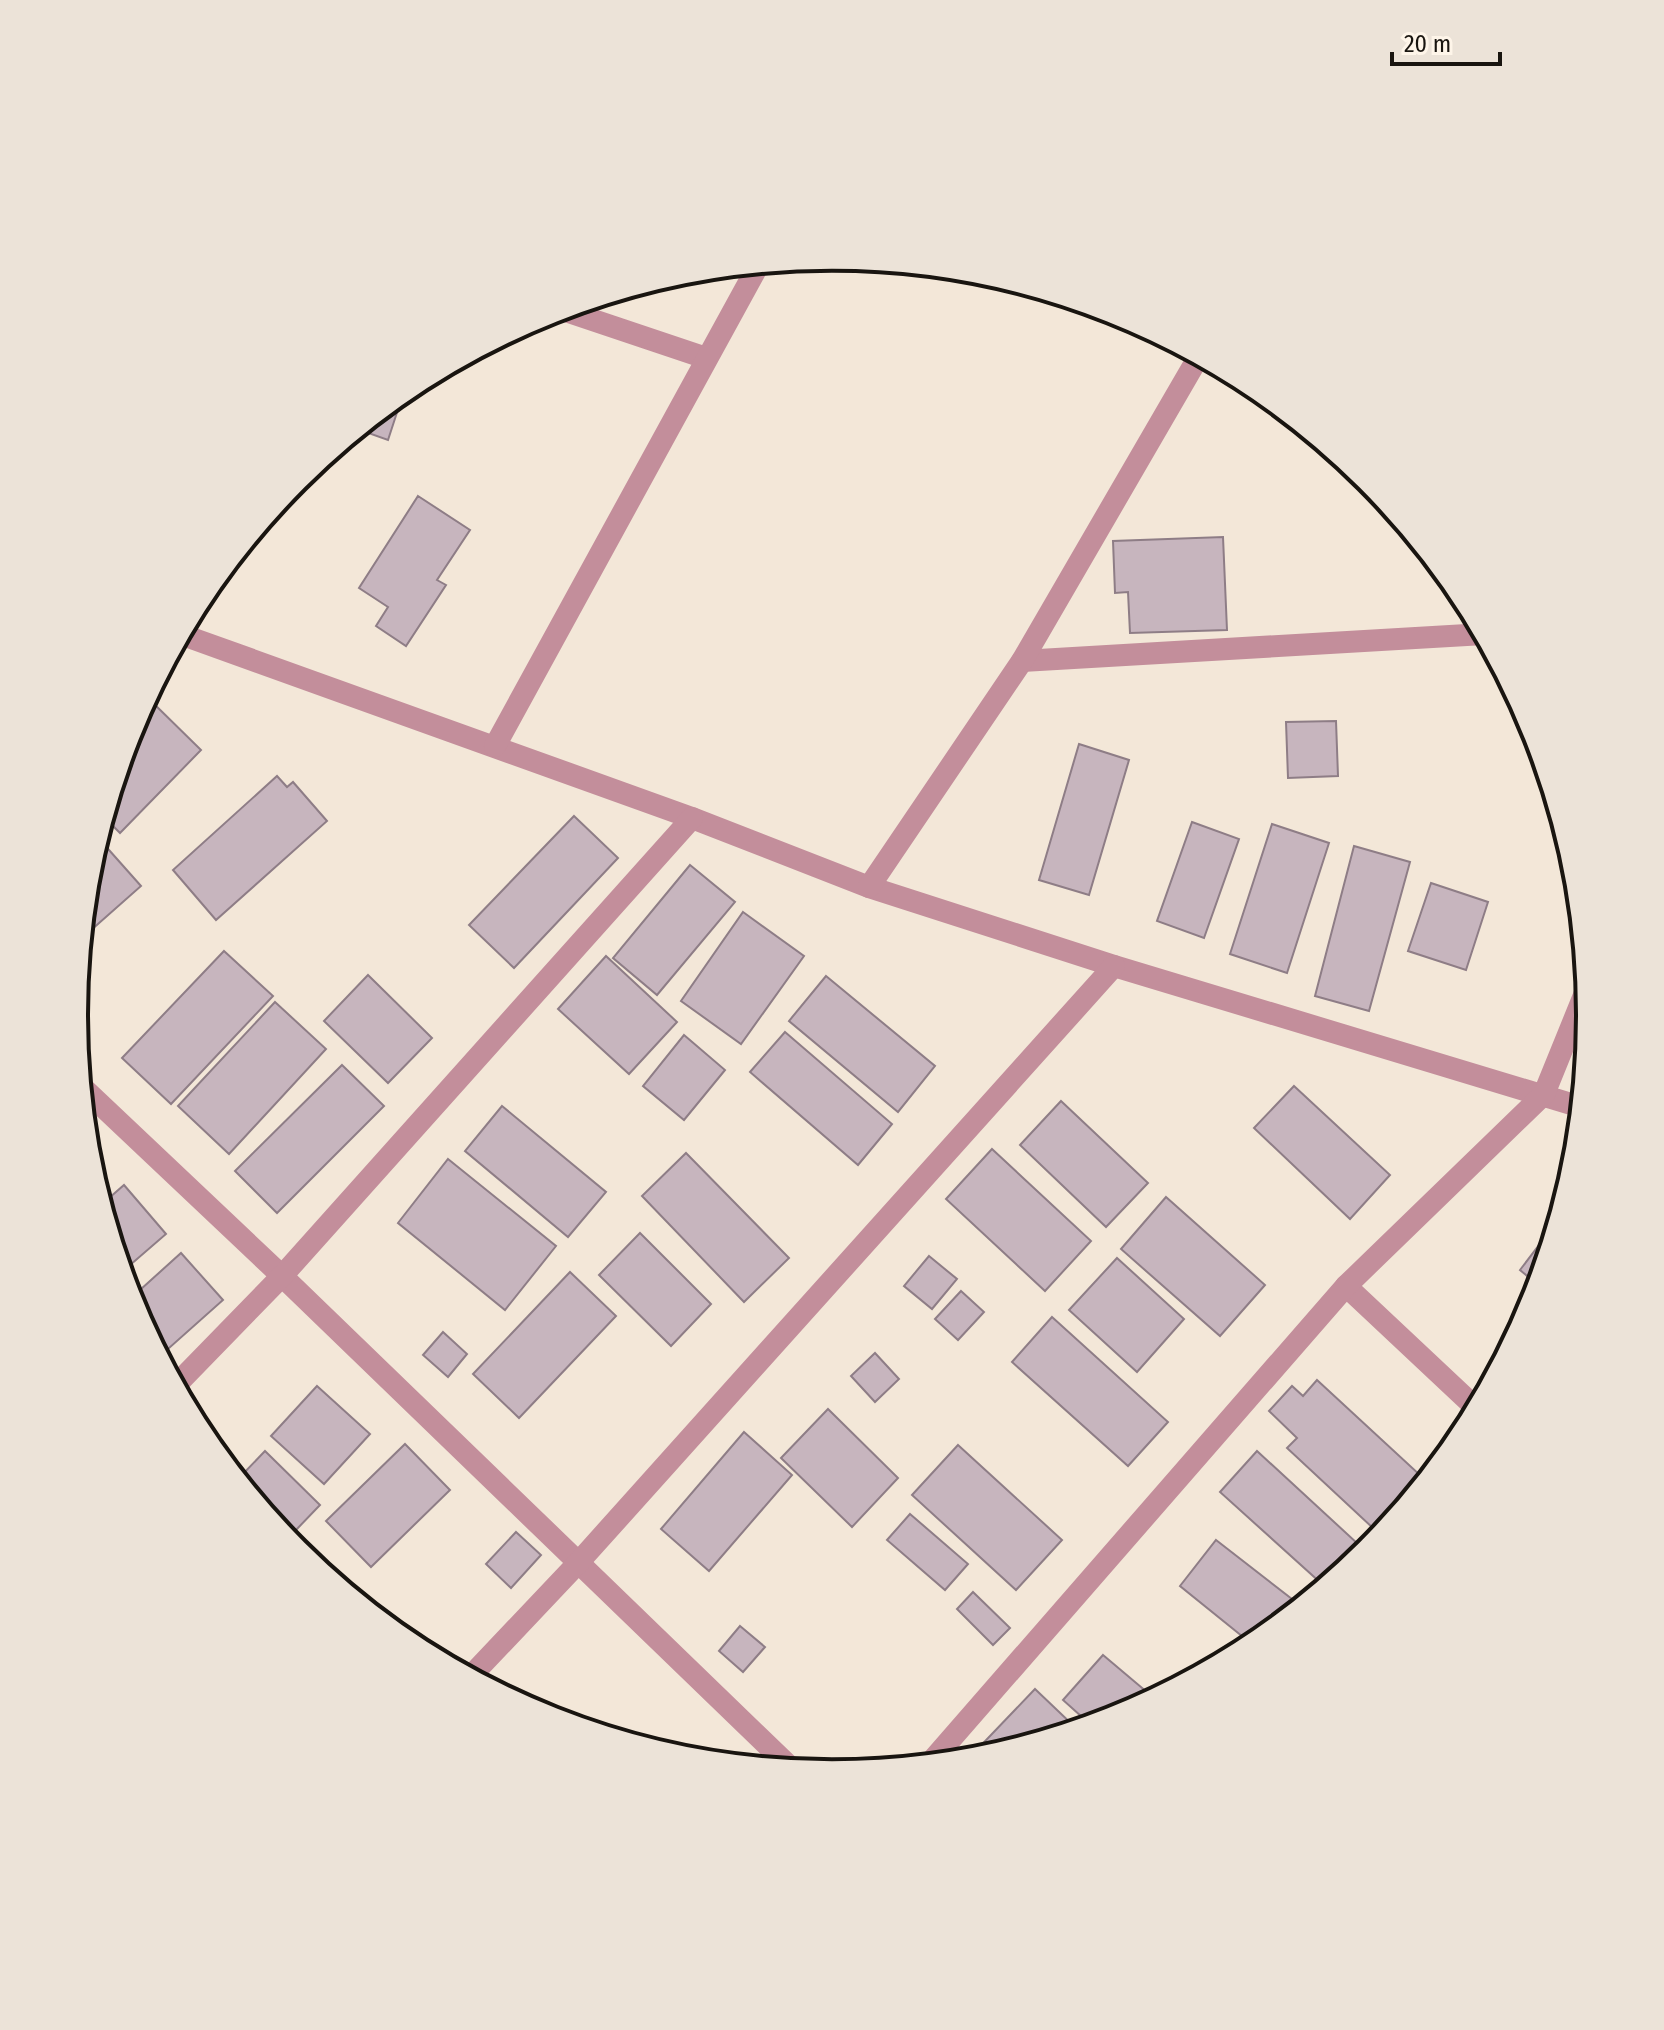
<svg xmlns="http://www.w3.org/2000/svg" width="1664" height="2030" viewBox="0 0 1664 2030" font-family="'Fira Sans Condensed',sans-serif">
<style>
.building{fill:#c7b5be;stroke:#8e7d86;stroke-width:2}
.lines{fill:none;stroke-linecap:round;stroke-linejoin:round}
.minor{stroke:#c38e9b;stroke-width:22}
.rim{fill:none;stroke:#191510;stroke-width:4}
</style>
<rect width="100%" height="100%" fill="#f3e7d8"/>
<g class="building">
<polygon points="688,271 682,284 667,277 685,271"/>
<polygon points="404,391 388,440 357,429"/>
<polygon points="418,496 470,530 437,580 446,585 406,646 376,626 388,607 359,588"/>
<polygon points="1223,537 1227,630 1130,633 1128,592 1115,593 1113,541"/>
<polygon points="147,697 201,750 120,833 104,817 132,725"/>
<polygon points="1336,721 1338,776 1288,778 1286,722"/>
<polygon points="1079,744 1129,760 1089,895 1039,880"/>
<polygon points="277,776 287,787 293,782 327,821 216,920 173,870"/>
<polygon points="574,816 618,858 514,968 469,925"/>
<polygon points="1192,822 1239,839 1204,938 1157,921"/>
<polygon points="1272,824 1329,843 1287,973 1230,954"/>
<polygon points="101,841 141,886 81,939 89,867 95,846"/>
<polygon points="1354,846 1410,862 1369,1011 1315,996"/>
<polygon points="690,865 735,902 657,995 613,958"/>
<polygon points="1431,883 1488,902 1466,970 1408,951"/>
<polygon points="743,912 804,956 741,1044 681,1001"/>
<polygon points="224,951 273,996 171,1104 122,1058"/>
<polygon points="606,956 677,1022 629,1074 558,1009"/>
<polygon points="368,975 432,1038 388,1083 324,1021"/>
<polygon points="826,976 935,1066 898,1112 789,1021"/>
<polygon points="275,1002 326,1049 229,1154 178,1106"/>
<polygon points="785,1032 892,1124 858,1165 750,1072"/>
<polygon points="684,1035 725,1070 684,1120 643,1086"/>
<polygon points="342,1065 384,1106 277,1213 235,1171"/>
<polygon points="1294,1086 1390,1175 1350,1219 1254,1128"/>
<polygon points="1061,1101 1148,1183 1106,1227 1020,1145"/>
<polygon points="502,1106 606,1192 568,1237 465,1151"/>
<polygon points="992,1149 1091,1241 1045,1291 946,1199"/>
<polygon points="686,1153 789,1258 744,1302 642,1196"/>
<polygon points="448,1159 556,1246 505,1310 398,1223"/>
<polygon points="124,1185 166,1234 122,1272 101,1205"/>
<polygon points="1166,1197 1265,1285 1220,1336 1121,1249"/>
<polygon points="1558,1220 1538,1285 1520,1270"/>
<polygon points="640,1233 711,1304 671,1346 599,1275"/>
<polygon points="181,1253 223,1300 159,1357 130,1299"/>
<polygon points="929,1256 957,1279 932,1309 904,1286"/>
<polygon points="1117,1258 1184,1319 1137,1372 1069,1310"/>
<polygon points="570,1272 616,1316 519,1418 473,1374"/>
<polygon points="961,1291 984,1312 958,1340 935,1319"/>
<polygon points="1052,1317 1168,1422 1128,1466 1012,1362"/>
<polygon points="443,1332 467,1354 448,1377 423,1355"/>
<polygon points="875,1353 899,1379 875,1402 851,1376"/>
<polygon points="1317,1380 1421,1476 1374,1529 1287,1448 1297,1438 1269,1411 1292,1386 1303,1396"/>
<polygon points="317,1386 370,1434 324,1484 271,1436"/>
<polygon points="828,1409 898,1478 852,1527 781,1458"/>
<polygon points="744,1432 792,1475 709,1571 661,1529"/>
<polygon points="405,1444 450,1490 371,1567 326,1521"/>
<polygon points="958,1445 1062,1540 1016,1590 912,1495"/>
<polygon points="265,1451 320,1505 295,1531 240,1477"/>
<polygon points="1257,1451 1358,1544 1322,1584 1220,1492"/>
<polygon points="910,1514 968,1564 945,1590 887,1540"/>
<polygon points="516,1532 541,1555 511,1588 486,1564"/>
<polygon points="1216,1540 1301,1606 1253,1645 1180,1586"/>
<polygon points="973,1592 1010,1628 993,1645 957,1609"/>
<polygon points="740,1626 765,1647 743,1672 719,1651"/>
<polygon points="1103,1655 1154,1698 1122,1715 1091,1725 1063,1700"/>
<polygon points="1035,1689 1077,1729 979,1759 967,1760"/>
</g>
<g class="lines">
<g class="minor">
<polyline points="560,309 706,358"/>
<polyline points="180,634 692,818 869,887 1114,966 1581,1107"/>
<polyline points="1022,661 1484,634"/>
<polyline points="495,746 759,264"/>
<polyline points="869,887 1022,661 1199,356"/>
<polyline points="81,1086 282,1276 792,1769"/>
<polyline points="1346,1286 1477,1409"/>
<polyline points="175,1386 282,1276 692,818"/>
<polyline points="470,1677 578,1563 1114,966"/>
<polyline points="930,1763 1346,1286 1544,1094 1587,988"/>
</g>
</g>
<path d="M0 0H1664V2030H0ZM88 1015a744 744 0 1 1 1488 0a744 744 0 1 1-1488 0Z" fill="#ece3d8" fill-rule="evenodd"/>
<path class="rim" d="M88 1015a744 744 0 1 1 1488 0a744 744 0 1 1-1488 0Z"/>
<path d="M1392 52v12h108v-12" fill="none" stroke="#191510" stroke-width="4"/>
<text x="1404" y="52" font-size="24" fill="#191510" stroke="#fef5e9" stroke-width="6" paint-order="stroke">20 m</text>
</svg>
